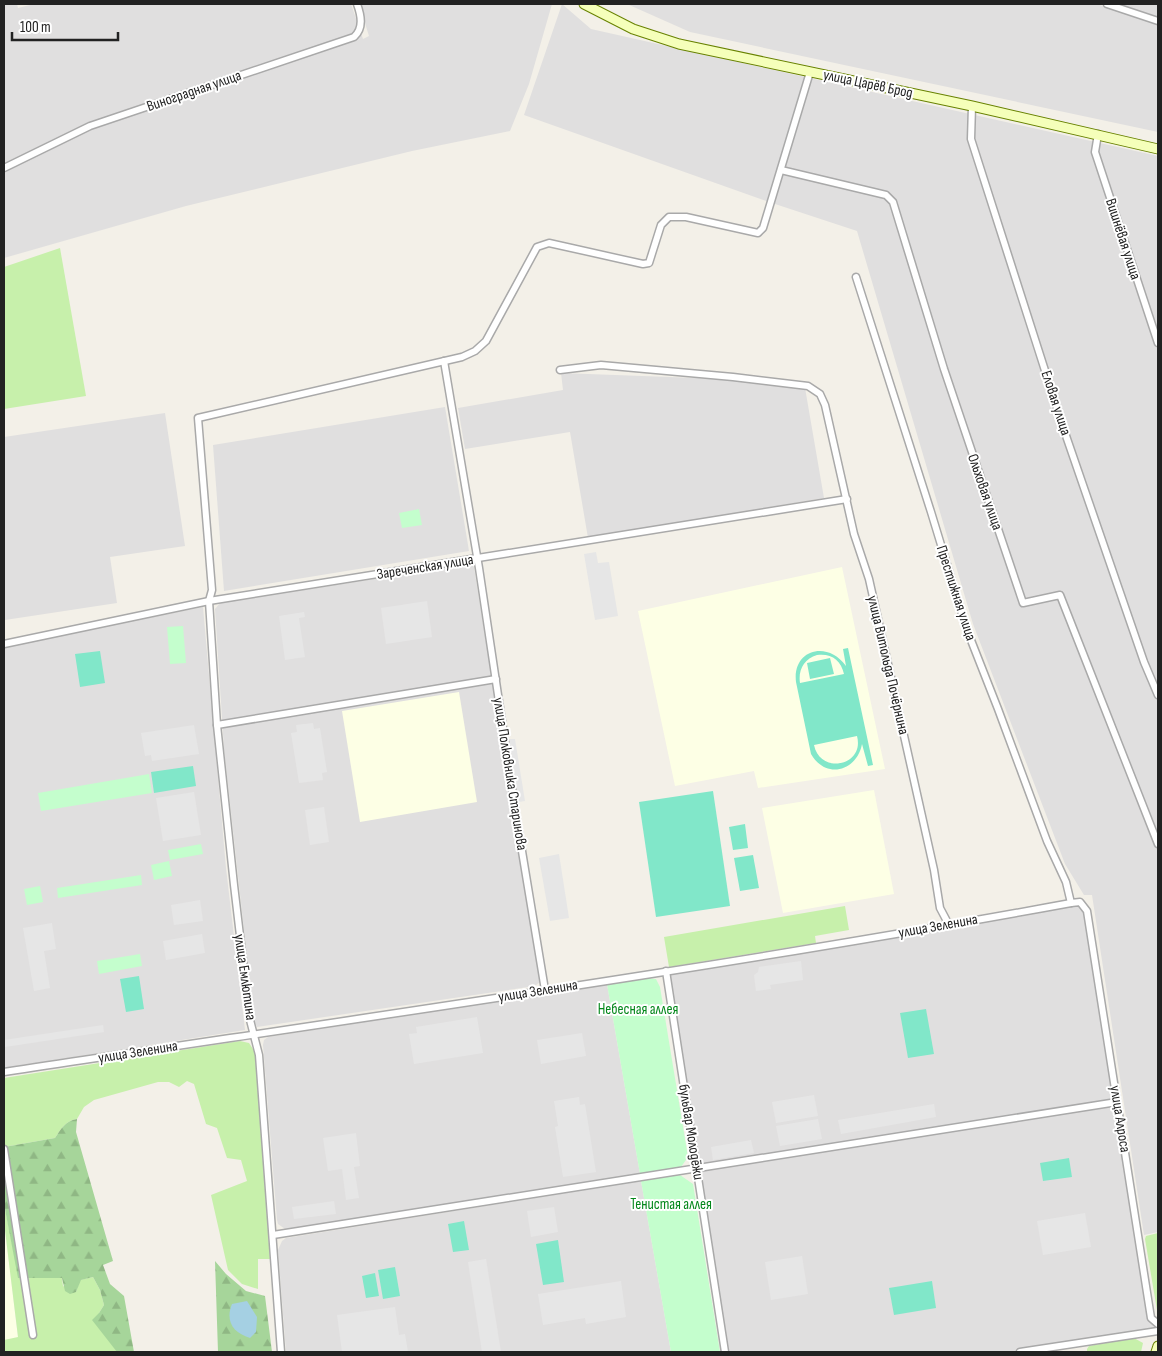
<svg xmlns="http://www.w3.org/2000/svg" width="1162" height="1356" viewBox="0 0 1162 1356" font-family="'Sofia Sans Condensed',sans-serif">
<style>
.residential{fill:#e0dfdf}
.education{fill:#fdffe5}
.grass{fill:#c7f0ab}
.forest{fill:url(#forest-firs)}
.park{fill:#c4fecd}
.pitch{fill:#81e7c9;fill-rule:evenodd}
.parking{fill:#e6e6e6}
.water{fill:#a5d0e3}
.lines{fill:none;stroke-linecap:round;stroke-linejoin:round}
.street-casing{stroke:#a9a9a9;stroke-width:9}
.secondary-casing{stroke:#688200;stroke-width:11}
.street{stroke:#fff;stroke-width:6}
.secondary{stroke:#f5ffba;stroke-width:9}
.labels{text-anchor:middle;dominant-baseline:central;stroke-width:4;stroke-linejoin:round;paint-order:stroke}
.street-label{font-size:15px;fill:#222;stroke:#fff}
.park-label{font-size:15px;fill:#03871a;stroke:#fff}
</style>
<defs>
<pattern id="forest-firs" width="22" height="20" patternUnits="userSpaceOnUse" patternTransform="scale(1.25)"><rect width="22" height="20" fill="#a6d59a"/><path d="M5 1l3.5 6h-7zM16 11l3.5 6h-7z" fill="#8fb784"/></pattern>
</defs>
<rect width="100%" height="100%" fill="#f3f0e8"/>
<g class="residential">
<polygon points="4,4 19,4 17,4 18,8 34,4 351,4 363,39 369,36 359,4 552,4 529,84 510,131 412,151 186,206 4,258"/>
<polygon points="562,4 591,29 1158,156 1158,1232 1144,1235 1092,895 1084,895 1065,864 973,624 857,231 772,203 524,115"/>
<polygon points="627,4 1097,4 1158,25 1158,132 690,32"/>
<polygon points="1113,4 1158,4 1158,19"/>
<polygon points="561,373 804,382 824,498 588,538 570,432 465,449 458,408 563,390"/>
<polygon points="445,407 469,551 224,591 213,445"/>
<polygon points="165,413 185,546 110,557 117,603 5,620 4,609 4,437"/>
<polygon points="470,564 474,567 540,982 535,986 257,1027 254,1021 224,749 215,609 220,603"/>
<polygon points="203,607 226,868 245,1030 4,1068 4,647"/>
<polygon points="1071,903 1084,906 1151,1317 1158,1324 1158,1331 1020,1352 725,1352 666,971"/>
<polygon points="607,984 640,1174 290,1229 285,1229 278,1224 277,1220 263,1045 264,1040 268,1037"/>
<polygon points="641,1181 671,1352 286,1352 278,1250 282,1241 286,1238"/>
</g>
<g class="education">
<polygon points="842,567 885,769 758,788 754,771 675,786 638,611"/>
<polygon points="459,692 477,802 360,822 342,711"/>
<polygon points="874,790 894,894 783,913 762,808"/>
<polygon points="4,1222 18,1338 4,1340"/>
</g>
<g class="grass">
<polygon points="60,248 86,396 4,409 4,267"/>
<polygon points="845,906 849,930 815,936 816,943 669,967 664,937"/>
<path d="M 240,1041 L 249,1043 L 255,1052 L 270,1259 L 258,1259 L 258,1289 L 242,1284 L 228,1270 L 211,1195 L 247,1181 L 241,1160 L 227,1158 L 217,1128 L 206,1124 L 194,1084 L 187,1081 L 179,1087 L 169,1082 L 158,1082 L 94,1100 L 84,1107 L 77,1119 C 65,1121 61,1129 55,1138 L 4,1147 L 4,1078 Z"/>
<polygon points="4,1204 19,1278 62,1278 63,1286 76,1292 80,1280 93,1277 100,1290 104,1305 99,1313 117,1352 4,1352 4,1340 18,1337 4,1222"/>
<polygon points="1158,1233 1158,1316 1145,1239 1146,1236"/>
<polygon points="1134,1338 1143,1343 1141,1352 1087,1352 1087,1349 1089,1346"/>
</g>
<g class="forest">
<path d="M 77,1119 L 76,1132 L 113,1261 L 103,1265 L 110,1284 L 124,1296 L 134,1352 L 117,1352 L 92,1320 L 99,1313 L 104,1305 L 100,1290 L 93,1277 L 81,1280 L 76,1292 L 70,1294 L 65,1291 L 62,1278 L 18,1278 L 4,1204 L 4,1147 L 55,1138 C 61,1129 65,1121 77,1119 Z"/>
<polygon points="215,1261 226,1274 246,1291 265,1296 272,1352 218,1352"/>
</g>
<g class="park">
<polygon points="419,509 422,525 402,528 399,513"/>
<polygon points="183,626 186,663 170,664 167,627"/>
<polygon points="149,774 152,793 41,811 38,793"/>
<polygon points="201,844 203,854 170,860 168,850"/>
<polygon points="169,861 172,876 154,880 151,865"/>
<polygon points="141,875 142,885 58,898 57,888"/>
<polygon points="40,886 43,902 27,905 24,889"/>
<polygon points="140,954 142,966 99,974 97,961"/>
<polygon points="647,978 656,979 660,987 688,1157 681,1167 640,1174 607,984"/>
<polygon points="680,1175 693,1184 720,1352 671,1352 641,1181"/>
</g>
<g class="pitch">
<path d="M 848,648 L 873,765 L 868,766 L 862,744 C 857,771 826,780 811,754 L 796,682 C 792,649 828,640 846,666 L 843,649 ZM 817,655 C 831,653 841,660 844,674 L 800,683 C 798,670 804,659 817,655 ZM 857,736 C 865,766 820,775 814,745 Z"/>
<polygon points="100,651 105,683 80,687 75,654"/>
<polygon points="830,658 834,674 810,679 807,663"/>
<polygon points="193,766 196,786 154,793 151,772"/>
<polygon points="713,791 730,906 656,917 639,802"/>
<polygon points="745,824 748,848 733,850 729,827"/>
<polygon points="753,855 759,888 740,891 734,858"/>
<polygon points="139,976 144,1009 126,1012 120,979"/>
<polygon points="926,1009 934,1054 908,1058 900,1013"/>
<polygon points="1069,1158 1072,1177 1043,1181 1040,1163"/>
<polygon points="464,1221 469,1250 453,1252 448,1224"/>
<polygon points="558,1240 564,1282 543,1285 536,1244"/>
<polygon points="395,1267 400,1296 383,1299 378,1270"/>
<polygon points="375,1273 379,1296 366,1298 362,1276"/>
<polygon points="932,1281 936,1308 894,1315 889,1288"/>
</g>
<g class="parking">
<polygon points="596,552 598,563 609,562 618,616 595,620 584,554"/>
<polygon points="427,601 432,637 386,644 381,608"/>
<polygon points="304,612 305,617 299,618 305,657 285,660 279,616"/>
<polygon points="313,723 314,729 320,728 327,772 322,773 323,780 299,783 291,733 297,732 296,725"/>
<polygon points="194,725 199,754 152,761 151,755 145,756 141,733"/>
<polygon points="509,739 515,739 525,801 519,802"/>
<polygon points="194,792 201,835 163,841 156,798"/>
<polygon points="324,807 329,842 310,845 305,810"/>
<polygon points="559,854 569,918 550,921 539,858"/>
<polygon points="200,900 203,921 174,925 171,905"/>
<polygon points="52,923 56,949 44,951 50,988 34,991 23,928"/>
<polygon points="202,934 205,953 166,960 163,941"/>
<polygon points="801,961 803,980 770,985 771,989 756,991 754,975 758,972 759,967"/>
<polygon points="477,1017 483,1053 414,1064 409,1034 417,1033 416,1027"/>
<polygon points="103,1025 104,1032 5,1047 4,1040"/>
<polygon points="582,1033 586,1056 541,1064 537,1040"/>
<polygon points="814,1095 818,1116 776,1123 772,1102"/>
<polygon points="579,1097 580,1105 585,1104 596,1172 563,1177 555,1127 558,1126 554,1101"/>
<polygon points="934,1104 936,1117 841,1134 838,1120"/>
<polygon points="818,1119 822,1139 780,1146 776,1126"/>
<polygon points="356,1133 360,1166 354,1167 359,1198 346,1200 342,1169 328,1171 323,1138"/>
<polygon points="751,1140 754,1153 713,1160 711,1147"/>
<polygon points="334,1201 336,1214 294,1219 292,1207"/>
<polygon points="554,1207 558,1232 531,1237 527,1211"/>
<polygon points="1085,1213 1091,1247 1043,1255 1037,1221"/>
<polygon points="802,1256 808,1294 771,1300 765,1262"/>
<polygon points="486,1259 501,1352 482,1352 468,1262"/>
<polygon points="621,1281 626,1317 586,1324 585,1318 543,1325 538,1294"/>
<polygon points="395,1307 399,1335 405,1334 408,1352 342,1352 337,1315"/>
</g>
<path class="water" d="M 247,1301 L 257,1317 L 256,1332 L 250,1338 C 233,1333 225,1321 232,1304 Z"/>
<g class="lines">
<g class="street-casing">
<g id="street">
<polyline points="1107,4 1158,21"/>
<polyline points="972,106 971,139 1064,430 1144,662 1158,695"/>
<polyline points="1098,134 1095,152 1158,343"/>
<path d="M 4,168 L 90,126 L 354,37 C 364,28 361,15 357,4"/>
<polyline points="781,170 886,195 893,202 944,369 1023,603 1060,595 1158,844"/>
<polyline points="856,277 931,512 967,630 998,709 1047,841 1066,882 1071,903"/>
<polyline points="444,361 479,568 516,815 545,990"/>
<polyline points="560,370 601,365 733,377 808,386 820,394 825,405 854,534 869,579 934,870 940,908 949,925"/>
<polyline points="4,644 209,601 847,499"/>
<polyline points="217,725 496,679"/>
<polyline points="666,971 725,1352"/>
<path d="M 4,1072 C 360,1018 717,968 1071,903 L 1080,902 L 1087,911 L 1151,1318 L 1158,1324"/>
<polyline points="4,1149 33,1335"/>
<polyline points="273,1235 1117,1102"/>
<polyline points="281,1352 259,1055 250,1020 234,885 217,725 209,601 212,590 198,418 462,357 475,351 486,341 537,247 549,243 643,264 649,263 661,225 669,217 686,217 758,233 763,228 810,72"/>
<polyline points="1020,1352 1158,1331"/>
</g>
</g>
<g class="secondary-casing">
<g id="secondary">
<polyline points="584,4 633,29 679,44 972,106 1158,149"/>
<polyline points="1156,1352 1158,1346"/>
</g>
</g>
<use href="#street" class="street"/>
<use href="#secondary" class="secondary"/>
</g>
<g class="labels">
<g class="street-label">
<text transform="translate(868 84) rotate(12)">улица Царёв Брод</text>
<text transform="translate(194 91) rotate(-19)">Виноградная улица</text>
<text transform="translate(1123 239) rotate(72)">Вишнёвая улица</text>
<text transform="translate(1056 403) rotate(72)">Еловая улица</text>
<text transform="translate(985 492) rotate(71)">Ольховая улица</text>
<text transform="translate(425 567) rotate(-9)">Зареченская улица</text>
<text transform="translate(956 593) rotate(72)">Престижная улица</text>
<text transform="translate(888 665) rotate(77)">улица Витольда Почёрнина</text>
<text transform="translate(510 774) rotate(81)">улица Полковника Старинова</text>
<text transform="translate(938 926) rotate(-10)">улица Зеленина</text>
<text transform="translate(245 977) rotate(82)">улица Емлютина</text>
<text transform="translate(538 991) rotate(-9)">улица Зеленина</text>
<text transform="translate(138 1052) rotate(-9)">улица Зеленина</text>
<text transform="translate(1120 1119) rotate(81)">улица Алроса</text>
<text transform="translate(691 1132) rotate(81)">бульвар Молодёжи</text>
</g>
<g class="park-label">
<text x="638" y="1009">Небесная аллея</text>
<text x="671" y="1204">Тенистая аллея</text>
</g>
</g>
<rect width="1162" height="1356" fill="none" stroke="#222222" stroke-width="10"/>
<path d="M12 32v8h106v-8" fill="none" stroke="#222222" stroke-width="2.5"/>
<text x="20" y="32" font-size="15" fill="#222222" stroke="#ffffff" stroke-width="4" paint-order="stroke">100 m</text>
</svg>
